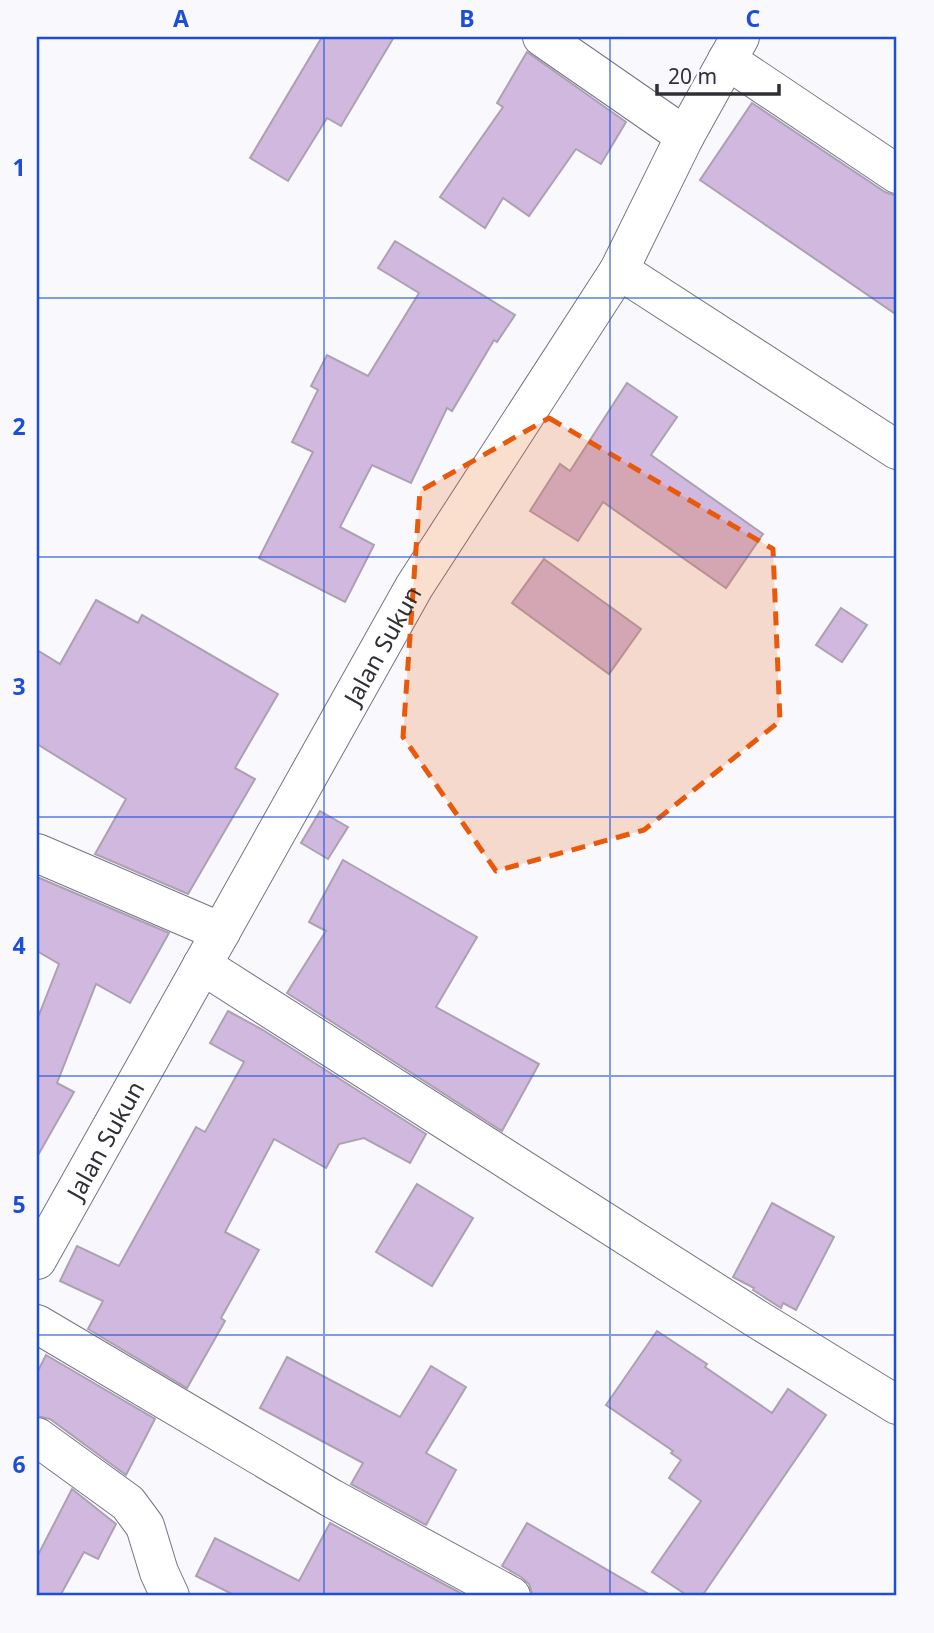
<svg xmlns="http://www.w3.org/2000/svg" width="934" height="1633" viewBox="0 0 934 1633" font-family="'Noto Sans',sans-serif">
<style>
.building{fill:#d0b8de;stroke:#aca1b2;stroke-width:2}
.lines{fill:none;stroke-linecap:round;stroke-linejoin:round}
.minor-casing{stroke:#757485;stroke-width:40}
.minor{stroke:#fff;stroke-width:38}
.marked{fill:#e8590c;fill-opacity:0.2;stroke:#e8590c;stroke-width:5;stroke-dasharray:14 9;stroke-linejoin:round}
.grid{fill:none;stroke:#1d4ed8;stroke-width:2;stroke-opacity:0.55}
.labels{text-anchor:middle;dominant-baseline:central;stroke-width:5;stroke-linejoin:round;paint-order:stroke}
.street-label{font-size:24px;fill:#2f2f36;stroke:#f9f9fd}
.neatline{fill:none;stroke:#1d4ed8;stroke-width:2.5}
.grid-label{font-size:23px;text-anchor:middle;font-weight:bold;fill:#1d4ed8}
</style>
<rect width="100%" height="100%" fill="#f9f9fd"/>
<g class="building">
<polygon points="322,37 394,37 341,126 327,118 288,181 250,158"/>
<polygon points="527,52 626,122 601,164 576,149 529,216 503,198 485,228 440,197 503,107 497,103"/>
<polygon points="752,103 885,192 897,196 897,315 700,180"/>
<polygon points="395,241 515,315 497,342 494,340 452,411 447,408 411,483 372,465 340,527 374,545 345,602 259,558 313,452 292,442 318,390 311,386 327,355 368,376 419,293 378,268"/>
<polygon points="627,383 677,417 651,455 763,534 726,588 603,502 578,541 530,511 560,464 570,471"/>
<polygon points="544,559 641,629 609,674 512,603"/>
<polygon points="96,600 138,623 142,615 278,694 235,768 255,779 188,894 95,854 126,799 37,744 37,650 60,664"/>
<polygon points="841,608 867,625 842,662 816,645"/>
<polygon points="320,811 348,827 328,859 301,843"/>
<polygon points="343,860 477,937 436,1007 539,1064 502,1131 287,993 326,931 309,922"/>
<polygon points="37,877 169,933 130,1003 96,984 57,1083 74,1092 37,1157 37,1020 59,964 37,951"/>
<polygon points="228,1011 263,1030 426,1134 410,1163 364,1138 339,1144 326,1168 274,1139 225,1232 259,1250 221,1318 225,1321 187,1388 88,1329 103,1301 60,1281 77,1246 119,1266 196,1127 205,1132 244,1062 210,1043"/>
<polygon points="417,1184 473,1218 432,1286 376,1252"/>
<polygon points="772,1203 834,1237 796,1310 783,1303 781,1308 753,1290 754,1288 733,1277"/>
<polygon points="657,1331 707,1364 705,1367 772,1413 788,1389 826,1415 702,1596 688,1596 652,1572 701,1501 669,1478 681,1460 671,1453 673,1451 606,1405"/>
<polygon points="46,1355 155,1419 126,1475 50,1419 37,1416 37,1373"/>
<polygon points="287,1357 400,1417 431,1366 466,1387 426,1453 456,1470 426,1525 351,1484 363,1463 260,1408"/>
<polygon points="72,1489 116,1524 98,1559 84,1552 60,1596 37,1596 37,1557"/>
<polygon points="330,1523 466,1596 236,1596 196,1576 215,1538 299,1581"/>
<polygon points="527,1523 652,1596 533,1596 529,1584 521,1577 502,1566"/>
</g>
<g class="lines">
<g class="minor-casing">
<g id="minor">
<polyline points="542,37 685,136"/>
<polyline points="727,60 897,174"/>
<polyline points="619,270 897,450"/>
<polyline points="37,853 221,932"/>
<polyline points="202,965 757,1319 897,1405"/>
<path id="s1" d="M 37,1260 L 414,587 L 619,270 L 685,136 L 740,37"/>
<polyline points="37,1324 331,1498 511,1596"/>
<polyline points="37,1437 128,1503 145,1526 159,1572 170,1596"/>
</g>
</g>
<use href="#minor" class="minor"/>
</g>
<path class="marked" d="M 549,418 L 773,549 L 780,721 L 644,830 L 496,871 L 403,737 L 420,491 Z"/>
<path class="grid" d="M 324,37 L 324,1596M 610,37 L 610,1596M 37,298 L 897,298M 37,557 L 897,557M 37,817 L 897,817M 37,1076 L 897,1076M 37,1335 L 897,1335"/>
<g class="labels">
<g class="street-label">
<text stroke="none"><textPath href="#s1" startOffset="705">Jalan Sukun</textPath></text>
<text stroke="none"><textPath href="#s1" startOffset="138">Jalan Sukun</textPath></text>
</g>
</g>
<rect width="934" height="1633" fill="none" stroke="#f9f9fd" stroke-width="77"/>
<path d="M657 84v10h122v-10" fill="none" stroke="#2f2f36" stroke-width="3.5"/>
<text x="668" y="84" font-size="21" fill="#2f2f36" stroke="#f9f9fd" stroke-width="5" paint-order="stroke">20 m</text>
<rect x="38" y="38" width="857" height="1556" class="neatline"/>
<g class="grid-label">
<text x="181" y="27">A</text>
<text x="467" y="27">B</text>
<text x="753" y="27">C</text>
<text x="19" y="176">1</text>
<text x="19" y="435">2</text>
<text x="19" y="695">3</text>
<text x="19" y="954">4</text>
<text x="19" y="1213">5</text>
<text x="19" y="1473">6</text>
</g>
</svg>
